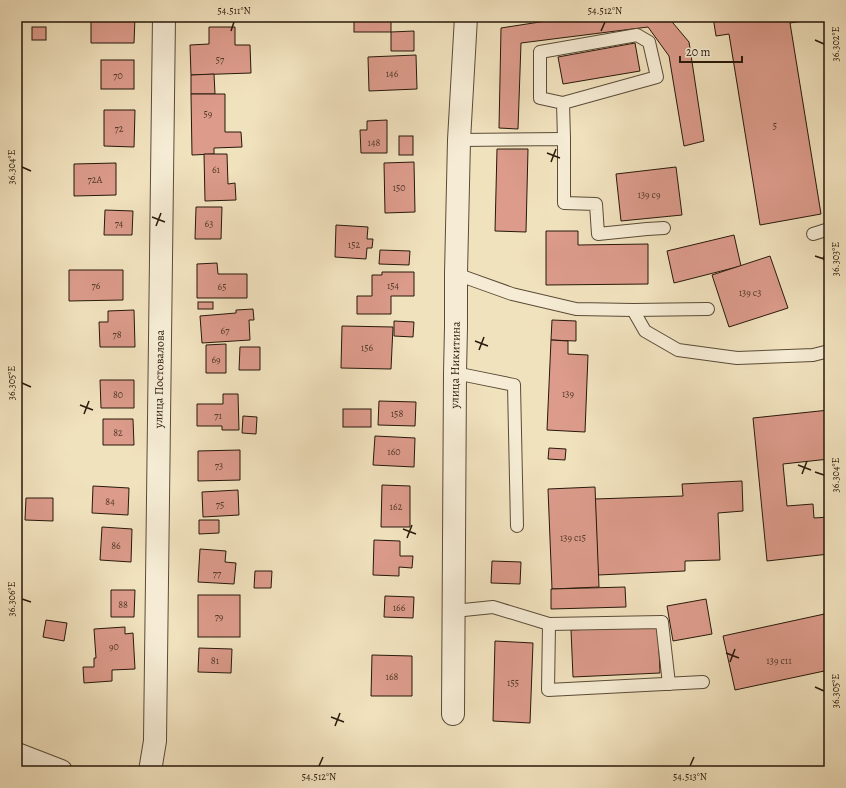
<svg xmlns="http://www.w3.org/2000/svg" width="846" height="788" viewBox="0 0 846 788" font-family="Alegreya,serif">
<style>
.building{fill:#dc9b8b;stroke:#27190a}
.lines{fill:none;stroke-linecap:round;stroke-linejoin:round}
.lane-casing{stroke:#5a4b37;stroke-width:14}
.street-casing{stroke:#5a4b37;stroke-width:24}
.lane{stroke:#f6ecd5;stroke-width:12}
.street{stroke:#f6ecd5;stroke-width:22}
.ticks{fill:none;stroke:#27190a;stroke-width:1.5}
.labels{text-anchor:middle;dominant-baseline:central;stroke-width:3;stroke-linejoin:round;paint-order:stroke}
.number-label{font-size:10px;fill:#543a2a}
.street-label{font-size:12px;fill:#27190a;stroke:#f6ecd5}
.neatline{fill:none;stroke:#27190a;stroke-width:1.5}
.ticks-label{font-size:10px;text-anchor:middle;fill:#27190a}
</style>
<rect width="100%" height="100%" fill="#f1e2be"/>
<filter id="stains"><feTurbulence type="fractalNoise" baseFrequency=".005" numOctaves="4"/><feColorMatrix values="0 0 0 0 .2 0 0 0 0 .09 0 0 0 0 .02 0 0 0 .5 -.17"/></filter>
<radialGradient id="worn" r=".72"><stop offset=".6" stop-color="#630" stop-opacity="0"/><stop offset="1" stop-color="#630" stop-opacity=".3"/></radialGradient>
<g class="building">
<polygon points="91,17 135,17 134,43 91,43"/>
<rect x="354" y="17" width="37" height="15"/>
<polygon points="572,17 671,17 673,23 689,42 704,141 684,146 669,56 648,27 521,43 518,129 499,128 501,28"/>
<polygon points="713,17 803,17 803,21 790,23 821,214 760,225 729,34 716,36"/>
<rect x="32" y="27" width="14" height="13"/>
<polygon points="209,27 235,27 235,45 250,45 251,73 191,75 190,45 209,44"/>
<polygon points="414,31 414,51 391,51 391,32"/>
<polygon points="635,43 640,71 563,84 558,57"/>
<polygon points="416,55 417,89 369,91 368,57"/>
<rect x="101" y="60" width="33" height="29"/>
<polygon points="214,74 215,94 191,94 191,75"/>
<polygon points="191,94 225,94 225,132 241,132 242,147 214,148 214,154 192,155"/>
<polygon points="104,110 135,110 134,147 104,146"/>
<polygon points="387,120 387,153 361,153 360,130 367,130 367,121"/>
<rect x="399" y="136" width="14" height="19"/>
<polygon points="497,149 528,149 526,232 495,231"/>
<polygon points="204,154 227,154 228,184 235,183 236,200 205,201"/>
<polygon points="414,162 415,212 385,213 384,163"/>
<polygon points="116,163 116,195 74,196 74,164"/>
<polygon points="676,167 682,215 621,221 616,174"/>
<polygon points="196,207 222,207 221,239 195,239"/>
<polygon points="105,210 133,211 132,235 104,235"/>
<polygon points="336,225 368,227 367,239 373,239 372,248 367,248 366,259 335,257"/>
<polygon points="546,231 578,231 578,245 648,244 648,284 546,285"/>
<polygon points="734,235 741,266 674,283 667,251"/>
<polygon points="380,250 410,251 409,265 379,264"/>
<polygon points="829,255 829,277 823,257"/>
<polygon points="770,256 788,308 729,327 712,275"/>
<polygon points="217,263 218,274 247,274 247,298 197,298 197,264"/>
<polygon points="69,270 123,270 123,300 69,301"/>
<polygon points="382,272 414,272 414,296 391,296 391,314 357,314 357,296 372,296 372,275 382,275"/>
<rect x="198" y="302" width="15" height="7"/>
<polygon points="253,309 254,320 249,320 250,340 202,343 200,316 236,313 236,310"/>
<polygon points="134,310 135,347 100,347 99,322 108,322 108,311"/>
<polygon points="552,320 576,321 576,341 551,340"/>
<polygon points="394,321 414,322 413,337 394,336"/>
<polygon points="342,326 393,327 391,369 341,368"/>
<polygon points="551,340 568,341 568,354 588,355 585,432 547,430"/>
<polygon points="226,344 226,373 206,373 206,345"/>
<polygon points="240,347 260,347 260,370 239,370"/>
<polygon points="100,380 134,380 134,408 101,408"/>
<polygon points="223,394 238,394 239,430 222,430 222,426 197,426 197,404 223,404"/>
<polygon points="379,401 416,402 415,426 378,425"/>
<rect x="343" y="409" width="28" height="18"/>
<polygon points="829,410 829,459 783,464 787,506 813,504 814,518 829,517 829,554 767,561 753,418"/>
<polygon points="243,416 257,417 256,434 242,433"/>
<polygon points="103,419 133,419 134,445 103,445"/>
<polygon points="375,436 415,438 414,467 373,465"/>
<polygon points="549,448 566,449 565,460 548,459"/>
<polygon points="240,450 240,480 198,481 198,451"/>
<polygon points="742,481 743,511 718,513 720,560 685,561 685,571 598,575 595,499 683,496 682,484"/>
<polygon points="382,485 410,486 410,527 381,527"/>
<polygon points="93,486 129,488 128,515 92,513"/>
<polygon points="595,487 599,587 552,589 548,489"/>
<polygon points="238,490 239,515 203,517 202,492"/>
<polygon points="26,498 53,498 53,521 25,520"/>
<polygon points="199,520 219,520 219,533 199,534"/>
<polygon points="102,527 132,529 131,562 100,560"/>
<polygon points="374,540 400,541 400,556 413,556 412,568 399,567 399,576 373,575"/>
<polygon points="200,549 226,551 225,562 236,563 234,584 198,582"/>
<polygon points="492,561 521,562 520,584 491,583"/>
<polygon points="255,571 272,571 271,588 254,588"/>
<polygon points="625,587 626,607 551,609 551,589"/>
<polygon points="111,590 135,590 134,617 111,617"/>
<rect x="198" y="595" width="42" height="42"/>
<polygon points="385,596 414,597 413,618 384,617"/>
<polygon points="706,599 712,634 673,641 667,606"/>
<polygon points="829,613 829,670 735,690 723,636"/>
<polygon points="46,620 67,623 64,641 43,637"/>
<polygon points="658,626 660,673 573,677 571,630"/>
<polygon points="125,627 125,634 133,633 135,669 112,670 112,681 84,683 83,667 94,667 94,658 96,658 94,629"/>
<polygon points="495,641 533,643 530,723 493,721"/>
<polygon points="199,648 232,649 231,673 198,672"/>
<polygon points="372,655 412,656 412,696 371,696"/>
</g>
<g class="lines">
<g class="lane-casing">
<g id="lane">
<polyline points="563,103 540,98 540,52 637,35 649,42 657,77 563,103 564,139"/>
<polyline points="459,140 564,139 564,203 596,204 598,234 647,229 664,228"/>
<polyline points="813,234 829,229"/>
<polyline points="456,274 512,294 576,309 633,310 708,309"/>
<polyline points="633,310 645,331 678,350 737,358 813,355 829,351"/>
<polyline points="455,373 514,385 517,526"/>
<polyline points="454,611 493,607 549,624 548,690 703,682"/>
<polyline points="549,624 662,622 669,684"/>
</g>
</g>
<g class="street-casing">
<g id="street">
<polyline points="453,714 455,373 456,327 456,274 459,140 466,17"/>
<polyline points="17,754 61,771"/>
<polyline points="150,771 155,741 164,17"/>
</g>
</g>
<use href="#lane" class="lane"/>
<use href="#street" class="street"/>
</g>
<path class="ticks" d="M 231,31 L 234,22M 601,31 L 605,22M 815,40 L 824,44M 547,153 L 560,158M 551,162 L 556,149M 22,167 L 31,171M 152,217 L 165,222M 156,226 L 161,213M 815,256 L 824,259M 475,341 L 488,346M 479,350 L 484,337M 22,383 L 31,387M 80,405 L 93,410M 84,414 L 89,401M 798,465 L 811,470M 815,472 L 824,475M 802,474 L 807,461M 403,529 L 416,534M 407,538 L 412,525M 22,599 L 31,602M 726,653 L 739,658M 730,662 L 735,649M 815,687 L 824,691M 331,717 L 344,722M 335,726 L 340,713M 319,766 L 323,757M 690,766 L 694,757"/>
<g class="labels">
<g class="number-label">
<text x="220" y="59">57</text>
<text x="392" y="73">146</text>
<text x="118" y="75">70</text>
<text x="208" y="113">59</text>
<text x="775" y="125">5</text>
<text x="119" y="128">72</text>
<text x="374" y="142">148</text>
<text x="216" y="169">61</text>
<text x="95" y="179">72А</text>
<text x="399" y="187">150</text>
<text x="649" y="194">139 с9</text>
<text x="119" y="223">74</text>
<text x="209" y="223">63</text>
<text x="354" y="244">152</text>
<text x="96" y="285">76</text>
<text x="393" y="285">154</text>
<text x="222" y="286">65</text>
<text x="750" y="292">139 с3</text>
<text x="225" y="330">67</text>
<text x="117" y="334">78</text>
<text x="367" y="347">156</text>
<text x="216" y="359">69</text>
<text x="568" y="393">139</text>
<text x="118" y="394">80</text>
<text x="397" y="413">158</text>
<text x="218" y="415">71</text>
<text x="118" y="432">82</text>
<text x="394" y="451">160</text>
<text x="219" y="465">73</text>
<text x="110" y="501">84</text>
<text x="220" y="504">75</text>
<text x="396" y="506">162</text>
<text x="573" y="537">139 с15</text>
<text x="116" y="545">86</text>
<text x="217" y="573">77</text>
<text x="123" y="604">88</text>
<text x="399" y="607">166</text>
<text x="219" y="616">79</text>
<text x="114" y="646">90</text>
<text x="215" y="660">81</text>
<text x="779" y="660">139 с11</text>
<text x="392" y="676">168</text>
<text x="513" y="682">155</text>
</g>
<g class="street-label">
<text transform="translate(455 365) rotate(-89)">улица Никитина</text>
<text transform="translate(159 379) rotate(-89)">улица Постовалова</text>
</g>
</g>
<rect width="846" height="788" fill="none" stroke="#f1e2be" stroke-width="44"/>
<path d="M680 56v6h62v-6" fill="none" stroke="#27190a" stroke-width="2"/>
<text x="686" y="56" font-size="12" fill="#27190a" stroke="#f6ecd5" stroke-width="3" paint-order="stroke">20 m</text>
<rect x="22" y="22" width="802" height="744" class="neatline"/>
<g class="ticks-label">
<text x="234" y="14">54.511°N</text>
<text x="605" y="14">54.512°N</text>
<text transform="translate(835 44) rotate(-90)" y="4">36.302°E</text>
<text transform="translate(11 167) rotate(-90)" y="4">36.304°E</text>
<text transform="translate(835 259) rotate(-90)" y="4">36.303°E</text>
<text transform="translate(11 383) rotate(-90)" y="4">36.305°E</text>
<text transform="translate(835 475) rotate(-90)" y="4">36.304°E</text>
<text transform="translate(11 599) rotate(-90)" y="4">36.306°E</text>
<text transform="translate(835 691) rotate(-90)" y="4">36.305°E</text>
<text x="319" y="780">54.512°N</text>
<text x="690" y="780">54.513°N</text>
</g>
<rect width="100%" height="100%" filter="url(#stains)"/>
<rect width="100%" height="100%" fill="url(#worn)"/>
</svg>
